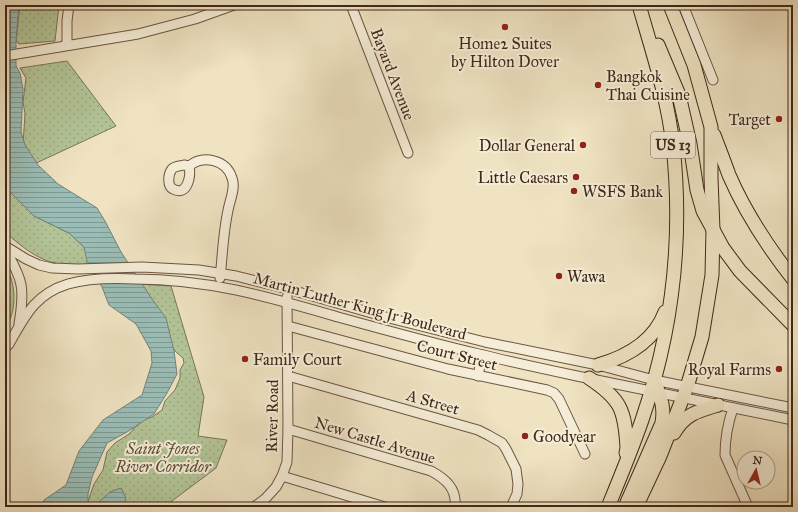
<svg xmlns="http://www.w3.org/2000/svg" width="798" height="512" viewBox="0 0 798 512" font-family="'IM FELL Great Primer',serif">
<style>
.grass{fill:url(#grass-dots);stroke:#7a7658}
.water{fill:url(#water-rules);stroke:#768278}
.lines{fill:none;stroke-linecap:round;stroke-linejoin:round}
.minor-casing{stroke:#6c5643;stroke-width:11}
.highway-casing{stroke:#402719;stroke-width:15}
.minor{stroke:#f5edd7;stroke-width:9}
.highway{stroke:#efe3c2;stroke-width:13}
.poi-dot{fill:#8f2418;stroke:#f5edd7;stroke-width:1.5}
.labels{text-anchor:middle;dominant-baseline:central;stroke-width:4;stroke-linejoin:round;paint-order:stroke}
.shield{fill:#f5edd7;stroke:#766252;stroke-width:1}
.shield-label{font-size:15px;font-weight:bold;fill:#402719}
.poi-label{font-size:16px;fill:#402719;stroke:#f5edd7;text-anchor:start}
.street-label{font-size:16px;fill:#402719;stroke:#f5edd7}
.park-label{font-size:16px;font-style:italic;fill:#5d4e39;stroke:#f5edd7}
</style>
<defs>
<pattern id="grass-dots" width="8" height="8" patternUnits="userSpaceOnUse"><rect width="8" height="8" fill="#b3c598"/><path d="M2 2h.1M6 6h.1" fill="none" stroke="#9ba982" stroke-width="1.8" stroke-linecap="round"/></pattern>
<pattern id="water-rules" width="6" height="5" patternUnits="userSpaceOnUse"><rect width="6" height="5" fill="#9abeb7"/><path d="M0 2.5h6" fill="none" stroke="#7f9a94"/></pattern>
</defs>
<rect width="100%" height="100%" fill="#efe3c2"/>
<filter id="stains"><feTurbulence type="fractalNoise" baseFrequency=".005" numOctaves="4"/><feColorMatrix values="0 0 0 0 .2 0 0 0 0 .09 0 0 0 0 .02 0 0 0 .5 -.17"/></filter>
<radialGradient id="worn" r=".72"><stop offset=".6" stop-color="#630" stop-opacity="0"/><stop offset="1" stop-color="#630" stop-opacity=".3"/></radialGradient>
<g class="grass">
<polygon points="20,5 59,5 55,41 19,44 16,41"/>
<polygon points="67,61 116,126 32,165 23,144 25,114 23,102 26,78 20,68"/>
<path d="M 5,187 L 34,216 L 69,233 L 84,247 L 89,264 C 82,265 76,265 70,265 C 44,265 24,249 5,232 Z"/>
<path d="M 5,265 C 17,285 17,310 5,330 Z"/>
<polygon points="139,284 171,286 204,397 198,436 227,440 216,468 164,507 86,507 94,484 103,470 107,452 115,443 129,434 141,421 152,417 162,410 165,401 175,390 180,378 180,370 184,363 183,358 175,351 145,308"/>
</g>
<g class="water">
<polygon points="5,5 19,5 16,41 16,66 20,73 23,89 21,132 25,145 38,165 58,184 97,208 105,221 121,252 152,299 166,318 174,351 177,374 167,393 154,414 127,432 107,443 92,477 88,494 88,507 42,507 44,500 66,485 79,451 103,420 142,395 152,363 151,351 136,324 109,305 102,287 87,261 84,247 69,233 34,216 5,187"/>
<polygon points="121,488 126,498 123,507 93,507 110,492"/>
</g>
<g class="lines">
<g class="minor-casing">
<g id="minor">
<polyline points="351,5 408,153"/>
<polyline points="683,5 713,80"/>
<polyline points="67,45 67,21 69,5"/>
<polyline points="5,56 138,34 195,19 234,5"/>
<path d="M 184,165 L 189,166 C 191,175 188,197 173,189 C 167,186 168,174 172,169 C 175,166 180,166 184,165 Z"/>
<path d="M 189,166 C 203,155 226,159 232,178 C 235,185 232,195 230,202 C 223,227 223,252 220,278"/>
<polyline points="5,246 26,259 39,265 52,268 78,269 142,267 199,270 236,276 288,289 389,318 485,342 598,365 654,380 793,408"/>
<path d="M 5,249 C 23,280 25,288 19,324"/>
<polyline points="288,326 448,369 547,390 554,393 559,399 585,454"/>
<path d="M 5,348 L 9,344 C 25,316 35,294 68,284 C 89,278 113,278 135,279 C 208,279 269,297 338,317 C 385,330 432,343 479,354 C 511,362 544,369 577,376 C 649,391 721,406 793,420"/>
<polyline points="288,376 478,430 488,435 502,443 506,449 516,469 518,484 517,494 511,507"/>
<polyline points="478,376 482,355"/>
<path d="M 733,408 C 728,423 725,439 725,455 L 748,507"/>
<path d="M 288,429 L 431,471 C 446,479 457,489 455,507"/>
<polyline points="282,476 385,507"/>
<polyline points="254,507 265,499 276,487 282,476 287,462 288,429 287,297"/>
</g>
</g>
<g class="highway-casing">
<g id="highway">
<polyline points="658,45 679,95 690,144 697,190 703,211 723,248 740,271 793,325"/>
<path d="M 714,135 C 719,148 724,161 729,175 C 745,212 768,247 793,279"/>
<path d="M 598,365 C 626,357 654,342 665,312"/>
<path d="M 589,378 C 621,399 625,410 627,448 L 626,453"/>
<path d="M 674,433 C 685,414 698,411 718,405"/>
<path d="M 608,507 C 620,478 632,449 642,420 C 672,332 683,238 673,146 C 668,98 652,51 639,5"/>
<path d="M 625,507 L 662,423 C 665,406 660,396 654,380"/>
<polyline points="636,507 660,456 687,387 702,337 712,275 713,230 711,178 711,127 694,65 670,5"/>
</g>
</g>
<use href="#minor" class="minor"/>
<use href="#highway" class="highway"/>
</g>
<g class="poi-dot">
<circle cx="505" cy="27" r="4"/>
<circle cx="598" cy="85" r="4"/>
<circle cx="779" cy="119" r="4"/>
<circle cx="583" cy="145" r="4"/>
<circle cx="576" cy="177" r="4"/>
<circle cx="574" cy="191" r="4"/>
<circle cx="559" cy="276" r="4"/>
<circle cx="245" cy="359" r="4"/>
<circle cx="779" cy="369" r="4"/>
<circle cx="525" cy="436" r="4"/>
</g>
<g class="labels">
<rect class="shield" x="651" y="132" width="44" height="26" rx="3"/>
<g class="shield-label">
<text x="673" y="145">US 13</text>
</g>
<g class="poi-label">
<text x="505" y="43" text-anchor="middle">Home2 Suites<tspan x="505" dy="18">by Hilton Dover</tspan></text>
<text x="606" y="76">Bangkok<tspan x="606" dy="18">Thai Cuisine</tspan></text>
<text x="771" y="119" text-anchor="end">Target</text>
<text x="575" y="145" text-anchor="end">Dollar General</text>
<text x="568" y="177" text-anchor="end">Little Caesars</text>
<text x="582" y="191">WSFS Bank</text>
<text x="567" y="276">Wawa</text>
<text x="253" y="359">Family Court</text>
<text x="771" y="369" text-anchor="end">Royal Farms</text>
<text x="533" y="436">Goodyear</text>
</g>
<g class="street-label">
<text transform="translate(393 74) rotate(69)">Bayard Avenue</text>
<text transform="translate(360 306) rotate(15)">Martin Luther King Jr Boulevard</text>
<text transform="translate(457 355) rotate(14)">Court Street</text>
<text transform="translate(433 402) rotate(16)">A Street</text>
<text transform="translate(272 416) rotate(-89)">River Road</text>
<text transform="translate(375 440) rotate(17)">New Castle Avenue</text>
</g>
<g class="park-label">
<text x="163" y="448">Saint Jones<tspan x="163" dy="18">River Corridor</tspan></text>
</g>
</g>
<rect width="798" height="512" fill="none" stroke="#efe3c2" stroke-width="20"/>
<rect x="6" y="6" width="786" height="500" fill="none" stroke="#402719" stroke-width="2"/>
<rect x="10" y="10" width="778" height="492" fill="none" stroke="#402719"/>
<g transform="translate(756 470) rotate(8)"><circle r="19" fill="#f5edd7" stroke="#ad9e8b"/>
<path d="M0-3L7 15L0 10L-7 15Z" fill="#8f2418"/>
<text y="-6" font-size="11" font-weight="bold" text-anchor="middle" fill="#402719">N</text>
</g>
<rect width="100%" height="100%" filter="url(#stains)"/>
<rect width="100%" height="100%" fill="url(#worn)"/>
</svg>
